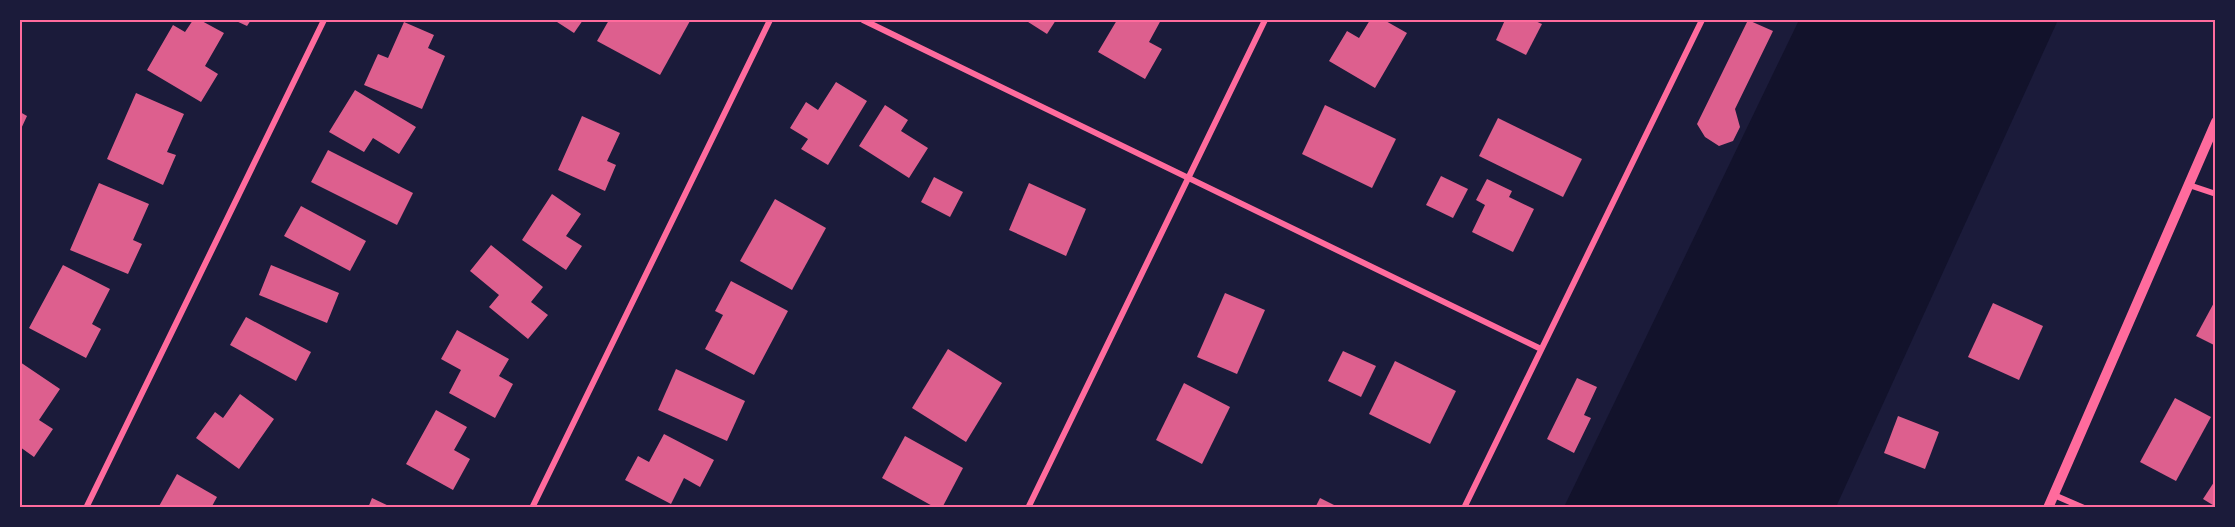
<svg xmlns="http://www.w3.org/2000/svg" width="2235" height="527" viewBox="0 0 2235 527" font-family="Jost,sans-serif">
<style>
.water{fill:#12122b}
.building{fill:#dd5f8e}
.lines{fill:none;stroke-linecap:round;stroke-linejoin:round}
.minor{stroke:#ff6b9d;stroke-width:6}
.tertiary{stroke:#ff6b9d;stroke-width:10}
.neatline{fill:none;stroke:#ff6b9d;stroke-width:2}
</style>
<rect width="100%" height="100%" fill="#1b1b3a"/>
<polygon class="water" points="1799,20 2058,20 1836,507 1564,507"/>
<g class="building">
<polygon points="193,20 200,20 224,33 205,66 218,74 201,102 147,70 173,25 185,32"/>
<polygon points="234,20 251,20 247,26"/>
<polygon points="554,20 583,20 574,33"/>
<polygon points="609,20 688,20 690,21 660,75 597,41"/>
<polygon points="1025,20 1056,20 1047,34"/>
<polygon points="1117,20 1161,20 1149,42 1162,49 1145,79 1098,52"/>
<polygon points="1370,20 1384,20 1407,33 1375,88 1329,61 1347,31 1359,38"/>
<polygon points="1505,20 1533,20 1542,24 1526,55 1496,40"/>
<polygon points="1748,20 1773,31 1735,109 1740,127 1733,141 1719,146 1705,137 1697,124"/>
<polygon points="404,22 434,35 428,48 445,56 422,109 364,85 378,54 388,58"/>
<polygon points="836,82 867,101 828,165 801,149 808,139 790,128 806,102 818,110"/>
<polygon points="355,90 416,127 399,154 373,138 364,152 329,132"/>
<polygon points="136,93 184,114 167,152 176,155 163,185 107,159"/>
<polygon points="885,105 908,120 901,131 928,148 909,178 859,146"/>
<polygon points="1325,105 1396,139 1372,188 1302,154"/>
<polygon points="20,112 27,116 20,131"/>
<polygon points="582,116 620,133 607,161 616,165 605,191 558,170"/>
<polygon points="1498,118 1582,159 1563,197 1479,156"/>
<polygon points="328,150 413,193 397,225 311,182"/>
<polygon points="1441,176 1468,189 1453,218 1426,205"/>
<polygon points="934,177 963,192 950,217 921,202"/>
<polygon points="1487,179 1512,191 1509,197 1534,209 1513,252 1472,232 1485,205 1476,200"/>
<polygon points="99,183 149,204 133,240 142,244 128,274 70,250"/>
<polygon points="1029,183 1086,209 1066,256 1009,230"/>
<polygon points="552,194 581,214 566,236 582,246 566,270 522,240"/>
<polygon points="775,199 826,228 792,290 740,261"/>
<polygon points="301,206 366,241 350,271 284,236"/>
<polygon points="491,245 543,287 531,302 548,315 528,339 489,307 499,295 470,271"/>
<polygon points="63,265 110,289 92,324 101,329 86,358 29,328"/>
<polygon points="271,265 339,293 327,323 259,295"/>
<polygon points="731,281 788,311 754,375 705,349 723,315 715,311"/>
<polygon points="1225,293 1265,310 1237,374 1197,357"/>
<polygon points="2216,299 2216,346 2196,336"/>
<polygon points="1993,303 2043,326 2019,380 1968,357"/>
<polygon points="246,317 311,352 296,381 230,345"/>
<polygon points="457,330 509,359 499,376 513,384 495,418 449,393 461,370 441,359"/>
<polygon points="948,349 1002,383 966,442 912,408"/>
<polygon points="1343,351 1376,366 1361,397 1328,381"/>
<polygon points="1395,361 1456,391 1430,444 1369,414"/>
<polygon points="20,362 60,389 39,420 53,429 34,457 20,447"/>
<polygon points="676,369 745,401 727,441 658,410"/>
<polygon points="1577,378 1597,387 1584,415 1591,418 1574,453 1547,439"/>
<polygon points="1184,383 1230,407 1202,464 1156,440"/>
<polygon points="240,394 274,419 239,469 196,438 215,412 223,418"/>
<polygon points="2175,398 2211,417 2176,481 2140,462"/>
<polygon points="436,410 467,427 454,450 470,459 453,490 406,464"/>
<polygon points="1898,416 1939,432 1925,469 1884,453"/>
<polygon points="664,434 714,460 700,487 684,478 671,504 625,480 638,456 649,462"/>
<polygon points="905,436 963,468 942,508 936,508 882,478"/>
<polygon points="177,474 217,497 211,508 158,508"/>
<polygon points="2216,479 2216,507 2203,499"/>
<polygon points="372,498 393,508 368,508"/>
<polygon points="1320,498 1340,508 1315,508"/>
</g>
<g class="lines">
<g class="minor">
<polyline points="863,20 1541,349"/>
<polyline points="2189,185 2216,194"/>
<polyline points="2054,495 2084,508"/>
<polyline points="86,508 324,20"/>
<polyline points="532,508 770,20"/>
<polyline points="1028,508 1265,20"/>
<polyline points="1464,508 1702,20"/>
</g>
<polyline class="tertiary" points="2048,508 2216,122"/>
</g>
<rect width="2235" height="527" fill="none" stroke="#1b1b3a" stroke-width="42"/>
<rect x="21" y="21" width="2193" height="485" class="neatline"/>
</svg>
